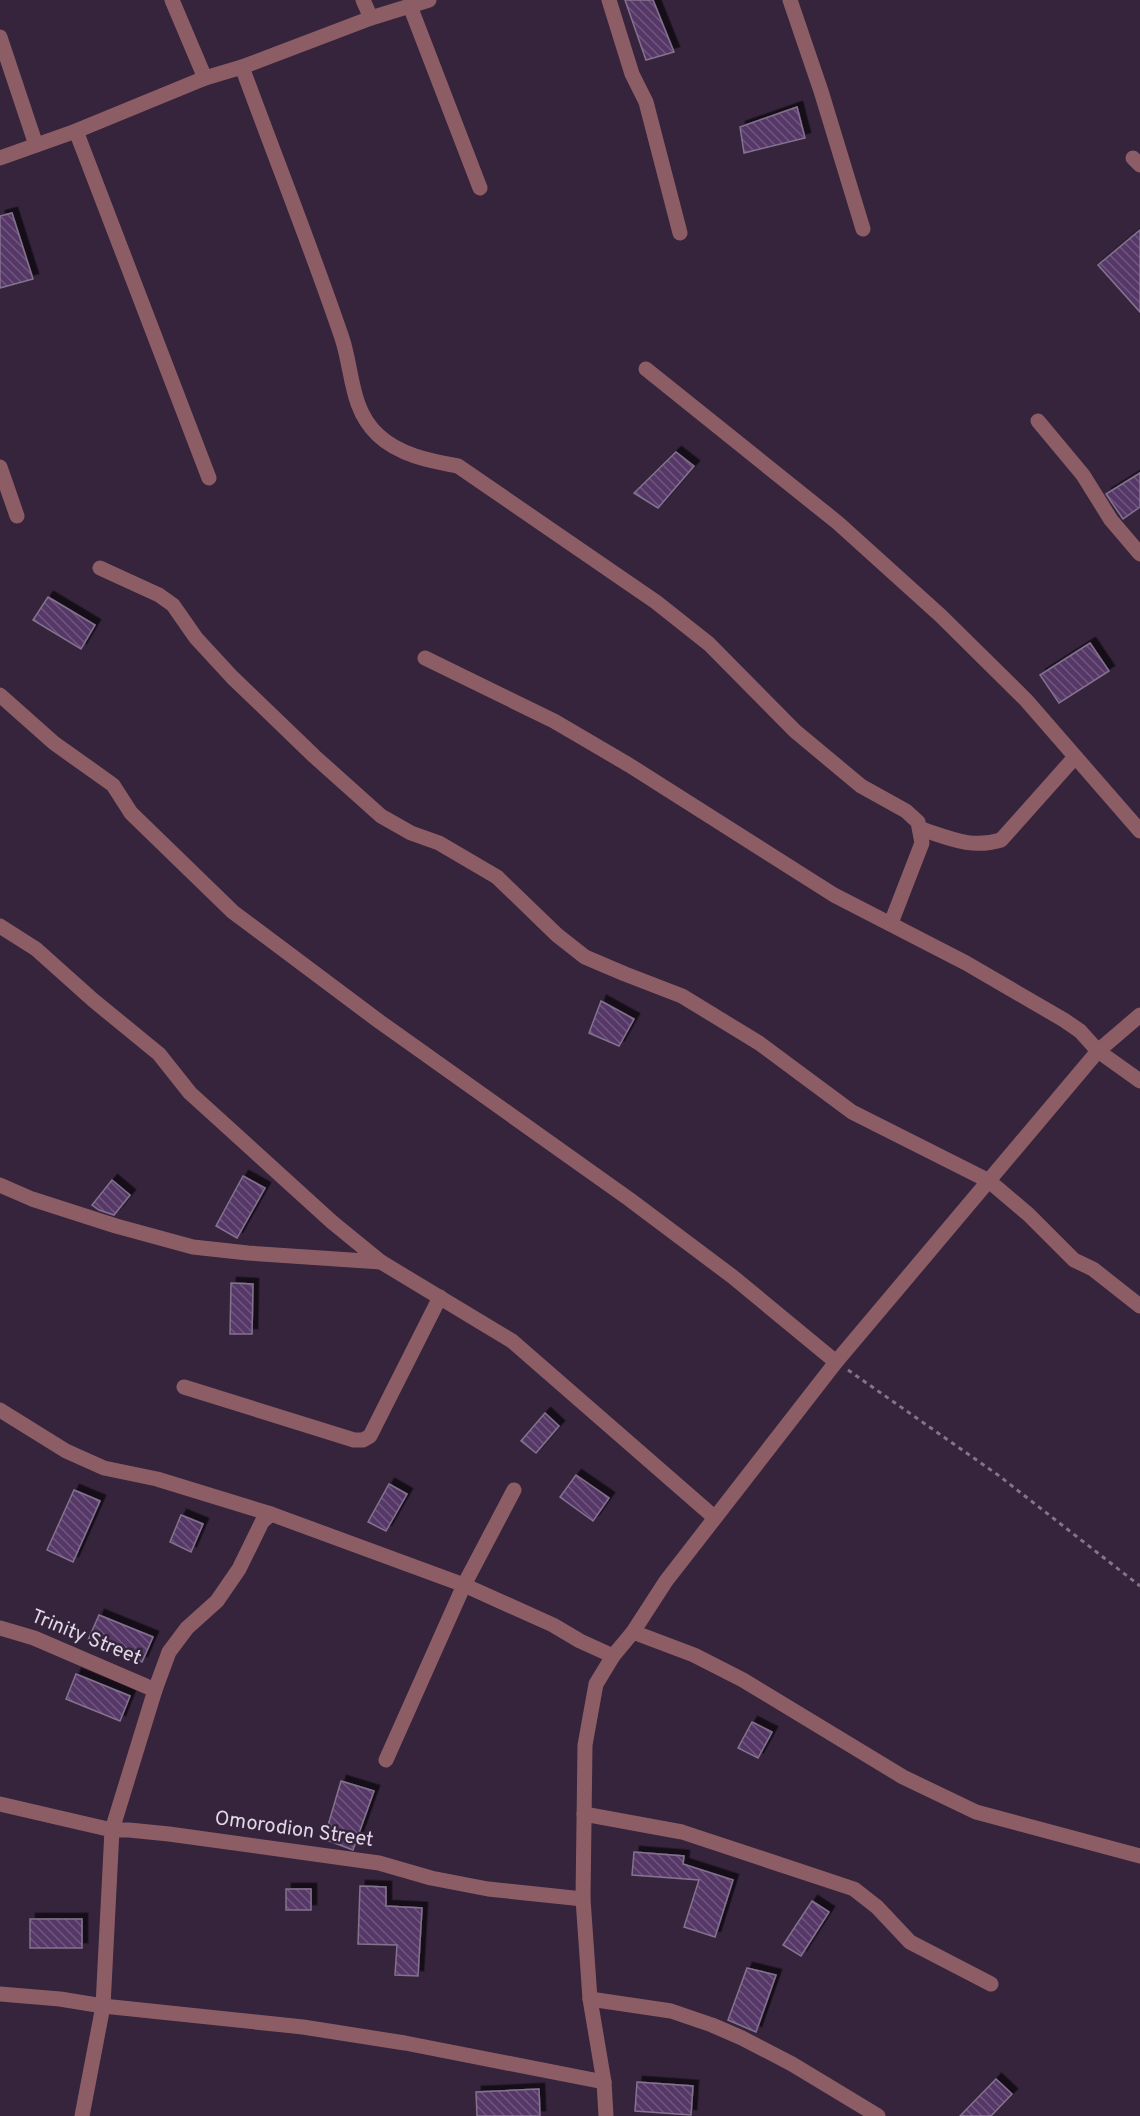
<svg xmlns="http://www.w3.org/2000/svg" width="1140" height="2116" viewBox="0 0 1140 2116" font-family="Overpass,sans-serif">
<style>
.building{fill:url(#building-back-hatch);stroke:#84728f;stroke-width:1.5;filter:url(#shadow)}
.lines{fill:none;stroke-linecap:round;stroke-linejoin:round}
.path{stroke:#837488;stroke-width:3;stroke-dasharray:4.5 4.5;stroke-linecap:butt}
.minor{stroke:#8d5d66;stroke-width:15}
.labels{text-anchor:middle;dominant-baseline:central;stroke-width:5;stroke-linejoin:round;paint-order:stroke}
.street-label{font-size:20px;fill:#e2d7e6;stroke:#35243c}
</style>
<defs>
<pattern id="building-back-hatch" width="6" height="6" patternUnits="userSpaceOnUse" patternTransform="scale(1.5)"><rect width="6" height="6" fill="#573967"/><path d="M-1 5l2 2M0 0l6 6M5-1l2 2" fill="none" stroke="#6f557d"/></pattern>
<filter id="shadow"><feDropShadow dx="5.5" dy="-5.5" stdDeviation="0" flood-color="#0009"/></filter>
</defs>
<rect width="100%" height="100%" fill="#35243c"/>
<g class="building">
<polygon points="625,0 653,0 674,52 646,60"/>
<polygon points="797,107 805,138 744,153 740,127"/>
<polygon points="12,213 33,279 0,288 0,216"/>
<polygon points="1140,230 1140,312 1098,265"/>
<polygon points="676,452 694,466 658,508 634,493"/>
<polygon points="1140,473 1140,507 1123,519 1106,494"/>
<polygon points="48,597 95,625 81,649 33,620"/>
<polygon points="1090,643 1109,671 1059,703 1040,675"/>
<polygon points="601,1001 634,1019 619,1046 589,1033"/>
<polygon points="243,1176 265,1188 237,1238 216,1226"/>
<polygon points="112,1180 130,1195 114,1215 99,1210 92,1205"/>
<polygon points="231,1283 253,1284 252,1334 230,1334"/>
<polygon points="545,1413 559,1426 536,1453 521,1441"/>
<polygon points="576,1475 609,1498 593,1521 560,1497"/>
<polygon points="389,1484 407,1494 386,1531 368,1522"/>
<polygon points="74,1490 100,1501 73,1562 47,1550"/>
<polygon points="181,1515 203,1524 191,1552 170,1542"/>
<polygon points="99,1615 153,1637 142,1662 88,1640"/>
<polygon points="76,1674 130,1696 120,1721 66,1699"/>
<polygon points="752,1722 772,1732 758,1758 738,1748"/>
<polygon points="341,1781 374,1791 353,1850 324,1839"/>
<polygon points="634,1852 684,1856 683,1864 733,1880 715,1937 684,1927 699,1880 632,1875"/>
<polygon points="360,1886 386,1887 386,1906 422,1908 418,1976 395,1975 397,1945 358,1944"/>
<rect x="286" y="1889" width="25" height="21"/>
<polygon points="812,1901 829,1912 801,1956 783,1945"/>
<rect x="30" y="1919" width="52" height="29"/>
<polygon points="747,1968 776,1975 756,2032 728,2020"/>
<polygon points="996,2079 1012,2094 991,2116 960,2116"/>
<polygon points="637,2082 693,2086 691,2115 635,2111"/>
<polygon points="539,2089 540,2116 477,2116 476,2092"/>
</g>
<g class="lines">
<polyline class="path" points="848,1370 998,1475 1140,1586"/>
<g class="minor">
<polyline points="172,0 205,78"/>
<polyline points="363,0 371,18"/>
<polyline points="609,0 632,74 646,102 680,233"/>
<polyline points="790,0 821,91 863,229"/>
<polyline points="410,6 480,188"/>
<polyline points="0,37 36,145"/>
<path d="M 242,67 C 275,157 311,247 342,338 C 353,371 350,409 378,435 C 399,455 430,461 458,466 L 656,602 L 709,644 L 795,731 L 861,786 L 906,811 L 918,822 L 922,843 L 891,923"/>
<polyline points="76,131 209,478"/>
<polyline points="0,158 76,131 205,78 242,67 371,18 429,0"/>
<polyline points="1133,158 1140,165"/>
<polyline points="646,369 838,523 941,616 1026,700 1140,831"/>
<polyline points="1038,421 1083,475 1111,520 1140,554"/>
<polyline points="0,467 17,516"/>
<polyline points="100,568 159,595 173,605 196,638 232,677 314,756 381,816 411,833 439,843 497,877 557,935 585,957 625,974 682,996 759,1043 852,1112 989,1181 1029,1215 1074,1260 1093,1269 1140,1306"/>
<polyline points="425,658 554,721 629,765 834,895 966,963 1064,1020 1080,1031 1098,1051 1140,1081"/>
<polyline points="0,695 54,743 113,785 131,813 233,912 380,1022 629,1199 733,1277 836,1362"/>
<path d="M 921,829 C 949,838 971,849 1001,840 L 1075,757"/>
<polyline points="0,926 36,949 93,1000 159,1054 190,1093 332,1222 381,1262 512,1341 714,1517"/>
<polyline points="0,1185 32,1199 116,1226 193,1247 248,1253 381,1262"/>
<polyline points="184,1387 354,1440 363,1440 370,1436 440,1297"/>
<polyline points="0,1410 66,1451 104,1468 157,1479 271,1514 464,1585 553,1625 580,1641 613,1656"/>
<polyline points="0,1628 34,1638 155,1690"/>
<polyline points="633,1632 694,1655 743,1680 903,1777 976,1812 1140,1856"/>
<polyline points="386,1760 464,1585 514,1490"/>
<polyline points="0,1804 112,1830 129,1830 169,1834 379,1863 431,1878 488,1889 583,1899"/>
<polyline points="584,1814 682,1832 854,1889 877,1907 910,1942 991,1984"/>
<polyline points="0,1994 60,1999 103,2006 303,2027 405,2043 604,2082"/>
<polyline points="590,1999 671,2011 712,2025 742,2038 792,2064 878,2116"/>
<polyline points="82,2116 103,2006 112,1830 155,1690 169,1652 187,1628 217,1601 239,1569 262,1522 271,1514"/>
<polyline points="606,2116 604,2082 590,1999 583,1899 585,1745 596,1684 613,1656 633,1632 666,1581 836,1362 1098,1051 1140,1015"/>
</g>
</g>
<g class="labels">
<g class="street-label">
<text transform="translate(86 1638) rotate(22)">Trinity Street</text>
<text transform="translate(294 1830) rotate(8)">Omorodion Street</text>
</g>
</g>
</svg>
